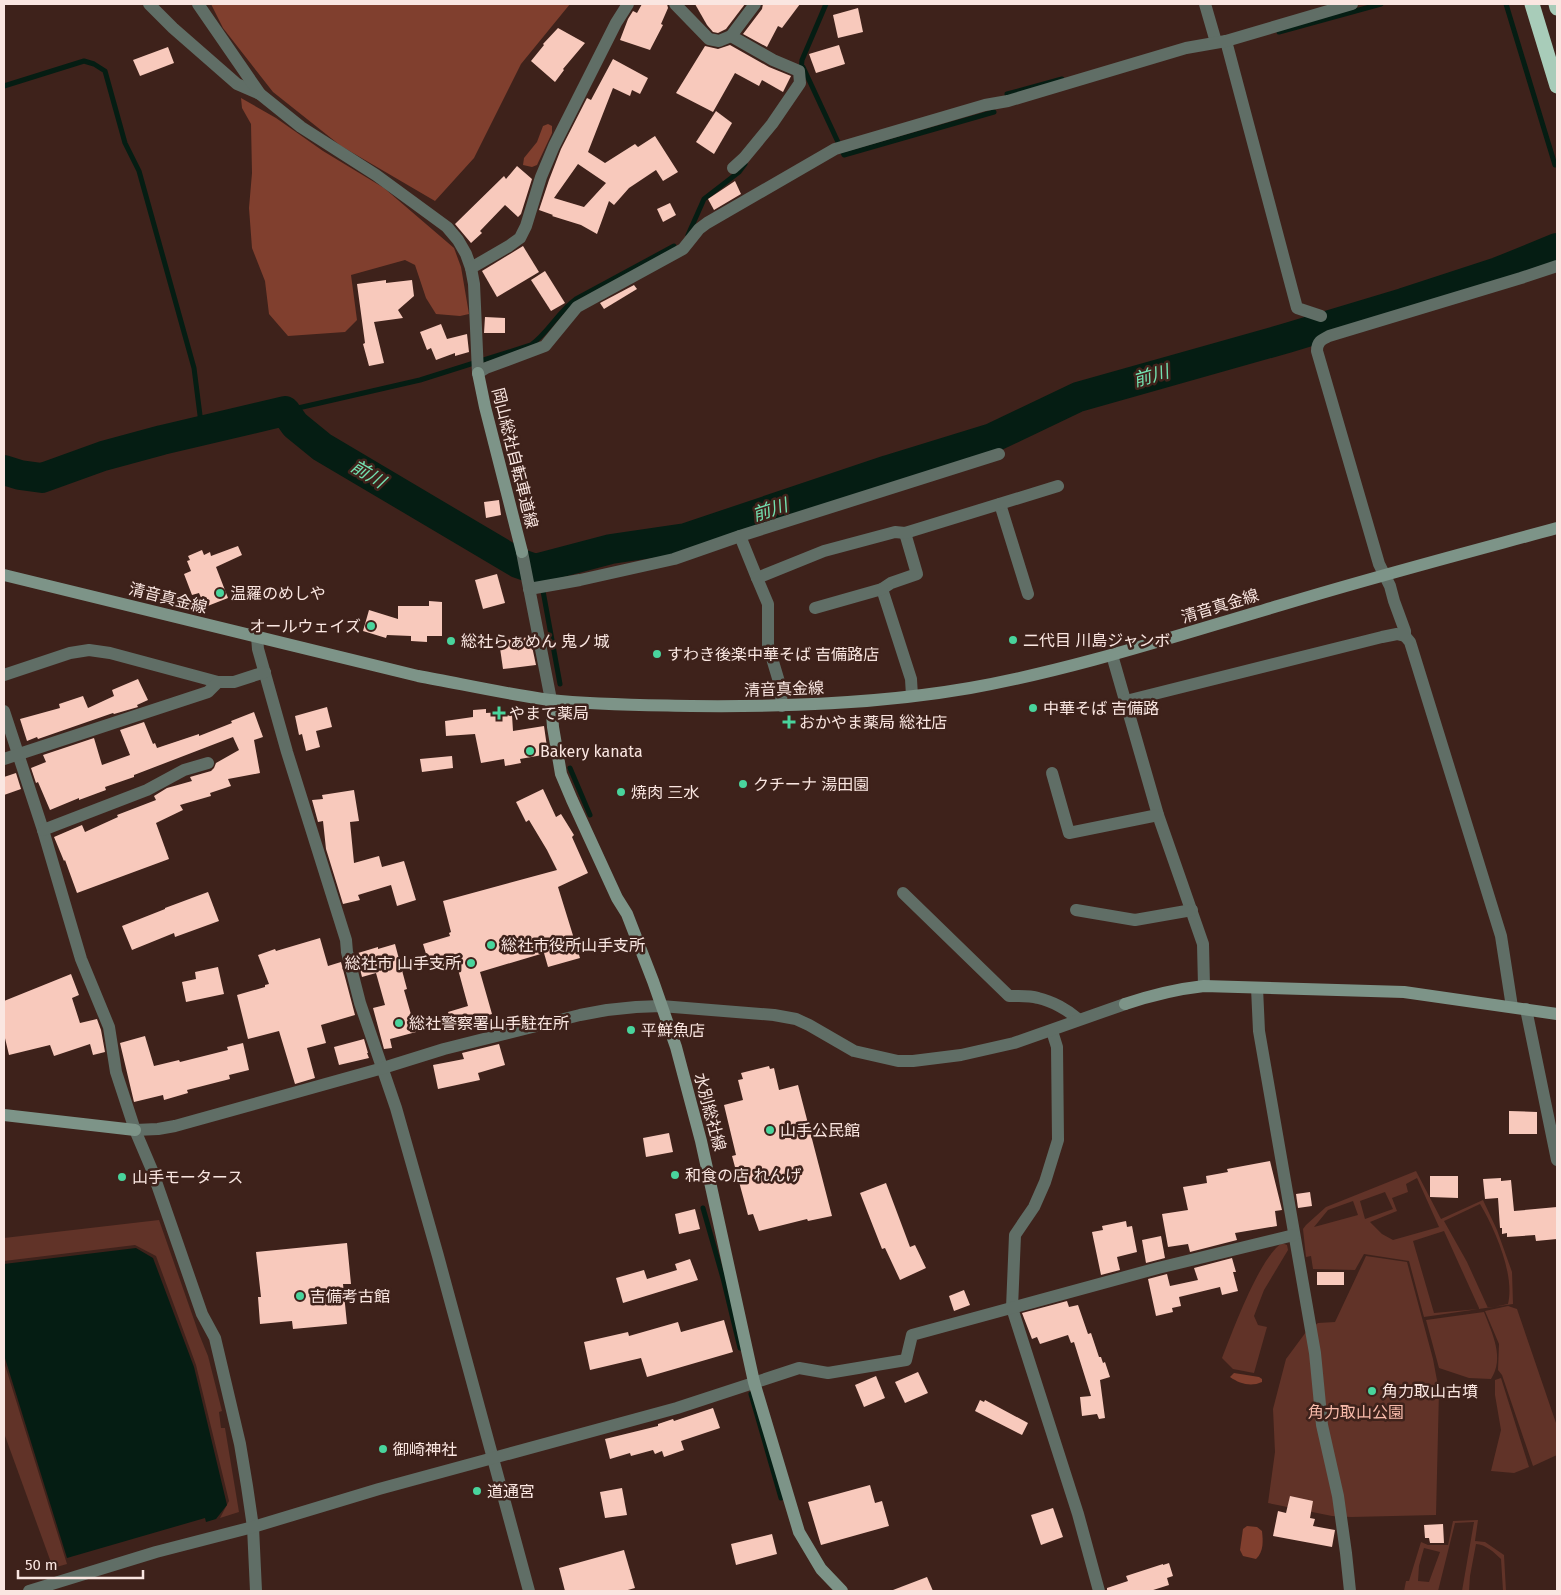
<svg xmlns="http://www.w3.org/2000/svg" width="1561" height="1595" viewBox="0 0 1561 1595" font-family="'Fira Sans','Noto Sans JP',sans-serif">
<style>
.green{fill:#613328;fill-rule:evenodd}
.forest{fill:#803f2e}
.water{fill:#051d13}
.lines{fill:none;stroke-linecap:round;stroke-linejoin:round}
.stream{stroke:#051d13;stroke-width:5}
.river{stroke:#051d13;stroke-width:30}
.building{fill:#f8c9bc;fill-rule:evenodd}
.street{stroke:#606e66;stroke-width:12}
.secondary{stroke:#7d9488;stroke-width:12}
.highway{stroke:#a8ccb9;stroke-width:15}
.poi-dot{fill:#49d49c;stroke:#3e221b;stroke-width:2}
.labels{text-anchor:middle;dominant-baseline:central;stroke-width:5;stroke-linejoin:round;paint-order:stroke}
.street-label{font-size:16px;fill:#fae6e1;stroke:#3e221b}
.poi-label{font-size:16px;fill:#fae6e1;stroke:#3e221b;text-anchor:start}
.park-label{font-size:16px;fill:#f7baaa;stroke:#3e221b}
.water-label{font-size:18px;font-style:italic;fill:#74e2b1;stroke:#3e221b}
</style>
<rect width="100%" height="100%" fill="#3e221b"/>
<g class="green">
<path d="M 1416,1171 L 1441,1219 L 1483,1200 L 1497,1230 L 1512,1272 L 1513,1304 L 1424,1317 L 1409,1261 L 1364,1254 L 1355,1270 L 1313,1269 L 1311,1256 L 1306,1257 L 1303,1229 L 1306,1225 L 1326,1207 ZM 1417,1178 L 1439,1227 L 1393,1240 L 1382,1234 L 1370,1222 L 1397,1211 L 1392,1198 L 1408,1192 L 1406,1184 ZM 1385,1192 L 1393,1209 L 1365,1219 L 1360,1201 ZM 1353,1201 L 1358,1215 L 1314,1227 L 1328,1210 ZM 1480,1204 C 1495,1229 1515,1275 1508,1304 L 1488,1308 L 1467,1262 L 1444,1221 ZM 1444,1231 L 1479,1308 L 1479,1309 L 1434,1313 L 1413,1241 Z"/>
<polygon points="159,1220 199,1334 208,1356 222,1411 219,1412 221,1428 225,1428 239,1512 220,1518 229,1501 196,1365 156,1256 135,1245 4,1261 4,1238"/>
<path d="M 1282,1243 L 1287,1245 L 1288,1250 L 1264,1290 L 1254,1316 L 1258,1325 L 1267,1327 L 1254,1373 L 1233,1369 L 1222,1358 C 1233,1331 1259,1258 1282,1243 Z"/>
<polygon points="1366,1256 1407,1262 1433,1359 1439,1391 1436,1515 1351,1517 1332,1516 1268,1503 1275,1452 1273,1409 1286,1359 1306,1332 1318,1323 1335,1322"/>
<polygon points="1508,1306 1517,1309 1557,1426 1557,1455 1533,1466 1502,1375 1498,1370 1499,1344 1485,1311"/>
<path d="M 1484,1312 C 1492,1333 1505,1358 1491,1379 L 1469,1378 L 1439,1368 L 1426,1320 Z"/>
<polygon points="4,1362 67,1564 53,1568 4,1433"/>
<polygon points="1501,1378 1529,1467 1514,1473 1491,1471 1501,1430 1495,1395 1495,1380"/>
<path d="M 1478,1520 L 1475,1541 L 1485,1542 L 1504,1555 L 1506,1591 L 1503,1591 L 1501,1559 C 1495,1553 1485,1544 1476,1544 L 1470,1576 L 1469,1591 L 1462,1591 L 1474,1522 L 1455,1523 L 1438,1591 L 1404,1591 L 1406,1581 L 1409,1581 L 1421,1542 L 1428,1545 L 1448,1545 L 1453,1521 ZM 1424,1548 L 1440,1552 L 1429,1582 L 1418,1581 L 1419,1566 Z"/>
</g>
<g class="forest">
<polygon points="211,4 570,4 521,64 474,158 435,201 341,146 273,92 223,28"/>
<polygon points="241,98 276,118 323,151 384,188 454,248 461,267 469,314 460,316 436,314 426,298 415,265 405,260 351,275 357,320 345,332 288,336 269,314 265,281 252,248 249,208 252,173 251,124 242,108"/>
<polygon points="548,124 552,126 552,133 537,165 532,167 523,165 524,158 537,142 543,126"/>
<path d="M 1234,1373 L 1259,1377 L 1262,1379 L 1262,1382 C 1251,1387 1240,1384 1230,1377 Z"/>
<path d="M 1247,1526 L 1257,1527 L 1262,1531 C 1263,1541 1264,1551 1256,1559 L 1243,1556 L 1240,1550 L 1243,1529 Z"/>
</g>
<polygon class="water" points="136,1248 153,1258 194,1367 227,1505 216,1519 206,1522 205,1518 67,1558 4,1355 4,1264"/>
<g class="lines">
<g class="stream">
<polyline points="1506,4 1555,165"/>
<polyline points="1279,32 1381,4"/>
<polyline points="803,67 844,155 994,112"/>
<polyline points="801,71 802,60 826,4"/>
<polyline points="4,86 84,61 94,64 105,71 125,143 139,171 194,368 202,431"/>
<polyline points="1007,94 1062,79"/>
<polyline points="688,235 704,199 739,172 745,164"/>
<path d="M 285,411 L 420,380 L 531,345 C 548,333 558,312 576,299 L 674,246"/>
<polyline points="542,567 541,580 560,684"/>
<polyline points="570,768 590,815"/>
<polyline points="703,1208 723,1278 740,1348"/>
<polyline points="751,1394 781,1498"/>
</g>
<polyline class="river" points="4,470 20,475 42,478 103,456 162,440 285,411 295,425 322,447 518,563 535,569 611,549 686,538 888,470 992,438 1078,397 1287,338 1403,303 1498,272 1557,248"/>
</g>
<g class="building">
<polygon points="642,4 667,4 668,8 661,24 663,25 650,50 620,40 628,19 633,11 637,13"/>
<polygon points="695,4 745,4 726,29 718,33 713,32 707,25"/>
<polygon points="763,4 800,4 782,28 778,26 767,47 743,34 762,9"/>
<polygon points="858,8 863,32 838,38 833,15"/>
<polygon points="558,28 585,43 563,69 564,70 555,82 531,61 544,45 543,44"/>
<polygon points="730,45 769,67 791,76 783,92 762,80 759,86 735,73 713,112 676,93 705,46 718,49"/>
<polygon points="839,45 845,64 816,73 809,54"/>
<polygon points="168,47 174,63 140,76 133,60"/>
<path d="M 613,59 L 648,78 L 640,94 L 632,90 L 630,96 L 613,88 L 588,152 L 605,163 L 635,144 L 638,147 L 655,136 L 678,172 L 663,181 L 656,170 L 629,188 L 614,205 L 609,201 L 597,234 L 581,225 L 552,216 L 553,215 L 539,210 L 549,180 L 561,149 L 587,98 L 591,100 ZM 578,164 L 606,183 L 584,207 L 554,198 Z"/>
<polygon points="716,111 732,123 714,154 696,142"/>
<polygon points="517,166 532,179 521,214 518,217 505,205 480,231 482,233 471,243 455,224 504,176 506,179"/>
<polygon points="735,181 741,194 714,210 708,199"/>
<polygon points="670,203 676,215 663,222 657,209"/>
<polygon points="523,246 539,272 497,297 482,271"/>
<polygon points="545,271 565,303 551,311 531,280"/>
<polygon points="386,280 386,283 412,280 414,296 398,310 403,318 374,322 384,363 369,366 363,344 365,343 357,284"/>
<polygon points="634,285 637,289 604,309 600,303"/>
<polygon points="485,317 505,318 505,333 484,333"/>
<polygon points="441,324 447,339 467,334 469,352 455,356 455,353 436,360 431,348 427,350 420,332"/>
<polygon points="499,500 501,515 486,518 484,502"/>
<polygon points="238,546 242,555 216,567 228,598 205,607 199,593 192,595 184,574 191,571 187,561 190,560 188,556 202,550 204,555 210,552 211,556"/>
<polygon points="497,574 505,603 483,609 475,580"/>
<polygon points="429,601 442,602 442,636 427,636 427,642 411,641 411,636 387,635 386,638 363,631 369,610 398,619 398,606 429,606"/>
<polygon points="530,637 536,665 503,669 499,641"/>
<polygon points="138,679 148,700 137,705 138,707 114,714 113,713 38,739 37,737 27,741 20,719 60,708 59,704 83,696 88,708 114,696 112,690"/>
<polygon points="327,707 332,727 316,731 320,747 306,751 302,734 299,735 295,716"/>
<polygon points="486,709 486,713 501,712 501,716 512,715 513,731 544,726 548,754 520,759 521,763 505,766 504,759 481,763 475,734 446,736 445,721 473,717 473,710"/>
<polygon points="254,712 263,737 254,740 260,773 228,779 231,786 210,793 211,796 180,805 183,810 156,823 169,859 77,893 65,860 64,861 54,837 82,825 85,832 118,817 117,815 156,800 154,796 167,788 192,781 190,777 211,771 214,768 216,763 239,750 233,737 134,775 134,777 105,787 106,790 79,800 79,798 50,810 38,782 36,783 31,768 46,762 43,755 94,738 102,765 130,755 120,730 144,722 153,744 155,743 157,748 199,734 199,736 232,723 231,721"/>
<polygon points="452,756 453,768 422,772 420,759"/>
<polygon points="16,773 21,789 4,795 4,777"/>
<polygon points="543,789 556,817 561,814 574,835 572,837 588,873 558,887 580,958 548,967 544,953 480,972 492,1014 467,1021 468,1025 453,1029 448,1012 468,1006 456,962 431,970 423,944 450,936 449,933 451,932 443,901 557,870 547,850 529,820 526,822 516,802"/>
<polygon points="354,790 359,821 350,822 354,863 379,856 382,867 404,861 416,900 397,906 391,885 358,895 360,900 343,904 326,849 323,821 318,822 312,800 323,799 322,795"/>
<polygon points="208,892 219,921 175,937 174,933 132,950 122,926 165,909 165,908"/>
<polygon points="320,938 328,966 341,962 355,1015 321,1025 326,1043 307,1048 315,1078 295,1084 279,1031 248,1039 237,995 265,987 265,985 269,984 258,955 275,949 276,951"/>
<polygon points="395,944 407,989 404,990 416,1032 390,1039 392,1048 384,1049 373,1008 385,1005 376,973 362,977 357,957 359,957 358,953 378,947 378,949"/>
<polygon points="218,967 224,994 186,1002 182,982 196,979 195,972"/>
<polygon points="71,974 79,995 72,998 80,1023 97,1019 101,1030 105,1052 93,1055 90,1044 54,1056 50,1045 9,1055 4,1034 4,1001"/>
<polygon points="145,1036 154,1066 179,1060 180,1062 228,1050 227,1047 243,1043 249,1070 229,1075 230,1079 187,1090 188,1093 164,1100 163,1095 134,1102 120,1043"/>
<polygon points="364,1039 368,1053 367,1053 369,1058 339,1065 334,1047"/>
<polygon points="499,1044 505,1065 478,1073 480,1080 438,1089 433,1065 464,1059 462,1053"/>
<polygon points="769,1066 770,1069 774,1068 779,1090 798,1085 832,1216 808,1221 807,1219 759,1231 753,1214 748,1215 732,1156 736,1155 724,1105 743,1100 738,1080 743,1079 741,1073"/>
<polygon points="1509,1111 1537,1112 1537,1134 1509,1134"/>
<polygon points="669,1133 673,1152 646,1157 643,1138"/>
<polygon points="1270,1161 1282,1210 1275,1211 1277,1226 1235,1233 1237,1240 1190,1252 1188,1244 1168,1247 1162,1214 1188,1210 1183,1187 1207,1183 1206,1176 1228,1172 1227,1169"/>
<polygon points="1430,1176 1458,1176 1458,1198 1430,1197"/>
<polygon points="1501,1178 1501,1181 1511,1180 1514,1211 1557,1207 1557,1239 1536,1241 1535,1235 1507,1237 1507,1233 1502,1234 1502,1228 1500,1228 1498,1198 1485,1199 1483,1179"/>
<polygon points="886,1183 910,1247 915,1245 926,1268 900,1280 885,1248 882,1249 860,1193"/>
<polygon points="1310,1192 1312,1206 1298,1208 1296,1194"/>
<polygon points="695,1209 700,1229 679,1234 675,1214"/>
<polygon points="1126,1221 1127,1227 1132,1226 1137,1252 1117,1257 1120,1270 1101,1275 1092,1232 1103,1230 1102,1226"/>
<polygon points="1161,1236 1165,1258 1146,1263 1142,1240"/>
<polygon points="347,1243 351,1284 343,1284 347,1324 293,1329 292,1321 260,1324 258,1297 261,1297 256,1252"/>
<polygon points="1232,1258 1236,1272 1233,1272 1238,1291 1222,1295 1220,1287 1179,1297 1181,1306 1172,1308 1173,1312 1156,1316 1148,1279 1167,1274 1170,1286 1198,1280 1194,1268"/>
<polygon points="690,1259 698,1280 623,1303 616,1278 644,1270 647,1279 677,1270 675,1264"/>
<rect x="1317" y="1272" width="27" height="13"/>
<polygon points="964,1290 970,1305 954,1311 949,1296"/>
<polygon points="1067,1301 1069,1307 1078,1305 1088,1334 1091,1333 1099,1357 1101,1357 1103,1363 1105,1362 1110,1377 1100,1380 1105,1418 1099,1419 1097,1414 1082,1416 1080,1397 1091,1396 1074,1342 1071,1343 1068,1335 1040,1344 1037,1337 1032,1339 1022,1313"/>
<polygon points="724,1320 733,1352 647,1377 641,1358 590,1370 584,1342 628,1332 629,1336 678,1322 681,1332"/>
<polygon points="918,1372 928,1393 905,1403 895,1382"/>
<polygon points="876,1376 885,1398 864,1407 855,1385"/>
<polygon points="980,1400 984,1402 985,1400 1028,1423 1022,1435 975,1411"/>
<polygon points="713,1408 720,1428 681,1441 684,1450 664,1457 662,1451 655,1454 653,1450 631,1456 630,1453 610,1459 605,1439 658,1426 658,1424 673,1419 674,1421"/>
<polygon points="870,1485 875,1503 882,1501 889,1526 821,1545 808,1502"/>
<polygon points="622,1488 627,1515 605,1518 600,1492"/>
<polygon points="1290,1496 1313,1501 1310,1518 1315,1519 1313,1526 1335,1530 1332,1547 1273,1536 1278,1511 1286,1513"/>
<polygon points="1053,1508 1063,1537 1041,1545 1031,1515"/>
<polygon points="1443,1524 1444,1543 1430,1543 1429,1538 1425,1538 1424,1525"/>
<polygon points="772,1534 777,1554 736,1565 731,1544"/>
<polygon points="624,1550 635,1588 624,1591 565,1591 559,1568"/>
<polygon points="1169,1563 1173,1576 1167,1578 1169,1585 1150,1591 1107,1591 1107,1588 1128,1581 1126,1576 1163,1564 1163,1565"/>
<polygon points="927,1577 933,1591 893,1591 893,1590"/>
</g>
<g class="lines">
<g class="street">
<polyline points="149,4 173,28 237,84 260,94"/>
<polyline points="198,4 260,94 301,127 376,175 447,227 458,240 466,254 471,268 474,284 478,373"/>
<polyline points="675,4 709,39 719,41 731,36"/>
<polyline points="1205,4 1216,42"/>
<polyline points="1226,41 1297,308 1321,316"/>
<polyline points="733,168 744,158 772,124 800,83 799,71 773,60 731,36 755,4"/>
<polyline points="471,268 509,246 520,238 526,226 541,177 554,146 616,23 628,4"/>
<polyline points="478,373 486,368 545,346 577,307 683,249 699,229 707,223 835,149 985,105 1008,101 1186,48 1226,41 1352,4"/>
<polyline points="1000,504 1028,594"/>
<polyline points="905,533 917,574 891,583 882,589 911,679 912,696"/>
<polyline points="740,536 757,578"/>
<polyline points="522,552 551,700"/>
<polyline points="529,589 580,580 674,559 740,536 999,454"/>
<polyline points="815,608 882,589"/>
<polyline points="257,637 258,649 287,752 346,940 347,952 360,1003 396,1108 438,1256 529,1591"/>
<polyline points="1112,655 1158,815 1203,944 1204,986"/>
<polyline points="4,675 70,653 89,650 110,653 218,682"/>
<polyline points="1126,701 1382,637 1397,634 1405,636"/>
<polyline points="782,706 780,685 768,645 768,604 757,578 824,551 895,532 905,533 1058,486"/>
<polyline points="4,711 43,830 81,959 109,1027 116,1072 135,1130 152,1170 202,1314 215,1338 240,1444 247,1486 253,1527 256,1591"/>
<polyline points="4,759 208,692 218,682 234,682 265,672"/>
<polyline points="1052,773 1069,833 1158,815"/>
<polyline points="43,830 147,790 184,770 208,763"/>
<path d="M 903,893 L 1009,996 C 1019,996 1029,995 1038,998 C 1052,1001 1068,1010 1078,1019"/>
<polyline points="1076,910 1135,920 1192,910"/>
<polyline points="1257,988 1259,1031 1315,1353 1322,1425 1338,1496 1346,1553 1350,1591"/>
<path d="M 1512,1007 L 1501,936 L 1410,642 L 1405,636 L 1405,631 L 1394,601 L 1390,586 L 1379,564 L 1317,351 C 1317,342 1321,340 1329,336 L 1521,278 L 1557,266"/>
<polyline points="1526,1009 1557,1160"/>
<polyline points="1052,1031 1057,1047 1058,1140 1045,1182 1034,1207 1015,1235 1012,1308 1078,1514 1099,1591"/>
<polyline points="135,1130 158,1129 175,1126 383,1068 444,1049 580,1015 607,1010 636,1007 661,1006 774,1015 796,1019 809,1025 854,1051 898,1061 913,1061 961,1055 1014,1043 1125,1004"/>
<polyline points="29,1591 156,1552 253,1527 379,1489 677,1408 799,1368 828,1373 906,1360 912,1335 1158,1268 1294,1235"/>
</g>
<g class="secondary">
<polyline points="478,373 485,407 522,552"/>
<path d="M 4,575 L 418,676 C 462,684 506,694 550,700 C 597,705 644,705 691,706 C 784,707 878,704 970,688 C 1076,669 1178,635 1281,605 C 1373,577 1465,553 1557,528"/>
<polyline points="551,700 553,727 561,774 572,800 617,898 627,914 653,981 676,1047 701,1141 754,1382 799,1532 821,1569 842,1591"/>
<path d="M 1125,1004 C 1152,995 1177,989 1204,986 L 1404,992 L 1557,1014"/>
<polyline points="4,1115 135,1130"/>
</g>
<g class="highway">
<polyline points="1532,4 1557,86"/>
<polyline points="1556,4 1557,8"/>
</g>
</g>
<g class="poi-dot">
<circle cx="220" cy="593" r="5"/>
<circle cx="371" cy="626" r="5"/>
<circle cx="1013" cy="640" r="5"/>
<circle cx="451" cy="641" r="5"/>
<circle cx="657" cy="654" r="5"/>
<circle cx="1033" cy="708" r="5"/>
<path d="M496.5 705.5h5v5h5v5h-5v5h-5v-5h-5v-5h5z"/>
<path d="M786.5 714.5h5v5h5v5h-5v5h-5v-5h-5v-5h5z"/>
<circle cx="530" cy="751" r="5"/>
<circle cx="743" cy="784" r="5"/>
<circle cx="621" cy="792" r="5"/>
<circle cx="491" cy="945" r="5"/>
<circle cx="471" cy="963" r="5"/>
<circle cx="399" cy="1023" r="5"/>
<circle cx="631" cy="1030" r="5"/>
<circle cx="770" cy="1130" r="5"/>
<circle cx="675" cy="1175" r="5"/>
<circle cx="122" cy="1177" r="5"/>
<circle cx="300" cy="1296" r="5"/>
<circle cx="1372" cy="1391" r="5"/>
<circle cx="383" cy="1449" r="5"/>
<circle cx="477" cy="1491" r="5"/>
</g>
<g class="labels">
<g class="street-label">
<text transform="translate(515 458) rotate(76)">岡山総社自転車道線</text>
<text transform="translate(168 598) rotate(14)">清音真金線</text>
<text transform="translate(1220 606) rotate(-17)">清音真金線</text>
<text transform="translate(784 689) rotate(-2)">清音真金線</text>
<text transform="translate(710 1112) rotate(75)">水別総社線</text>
</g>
<g class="poi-label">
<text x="230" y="593">温羅のめしや</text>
<text x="361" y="626" text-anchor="end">オールウェイズ</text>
<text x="1023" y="640">二代目 川島ジャンボ</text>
<text x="461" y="641">総社らぁめん 鬼ノ城</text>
<text x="667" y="654">すわき後楽中華そば 吉備路店</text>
<text x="1043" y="708">中華そば 吉備路</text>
<text x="509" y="713">やまて薬局</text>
<text x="799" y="722">おかやま薬局 総社店</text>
<text x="540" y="751">Bakery kanata</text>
<text x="753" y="784">クチーナ 湯田園</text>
<text x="631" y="792">焼肉 三水</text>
<text x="501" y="945">総社市役所山手支所</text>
<text x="461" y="963" text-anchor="end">総社市 山手支所</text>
<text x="409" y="1023">総社警察署山手駐在所</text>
<text x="641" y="1030">平鮮魚店</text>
<text x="780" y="1130">山手公民館</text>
<text x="685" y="1175">和食の店 れんげ</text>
<text x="132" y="1177">山手モータース</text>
<text x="310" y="1296">吉備考古館</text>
<text x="1382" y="1391">角力取山古墳</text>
<text x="393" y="1449">御崎神社</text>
<text x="487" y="1491">道通宮</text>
</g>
<g class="park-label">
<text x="1356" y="1412">角力取山公園</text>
</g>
<g class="water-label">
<text transform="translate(1151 376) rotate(-16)">前川</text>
<text transform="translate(368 474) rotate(31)">前川</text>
<text transform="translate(770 510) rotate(-18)">前川</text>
</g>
</g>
<rect width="1561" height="1595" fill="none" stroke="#fae6e1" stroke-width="10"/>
<path d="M18 1570v8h125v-8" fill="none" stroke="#fae6e1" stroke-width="2.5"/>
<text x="25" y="1570" font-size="15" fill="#fae6e1" stroke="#3e221b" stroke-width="4" paint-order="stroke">50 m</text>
</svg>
